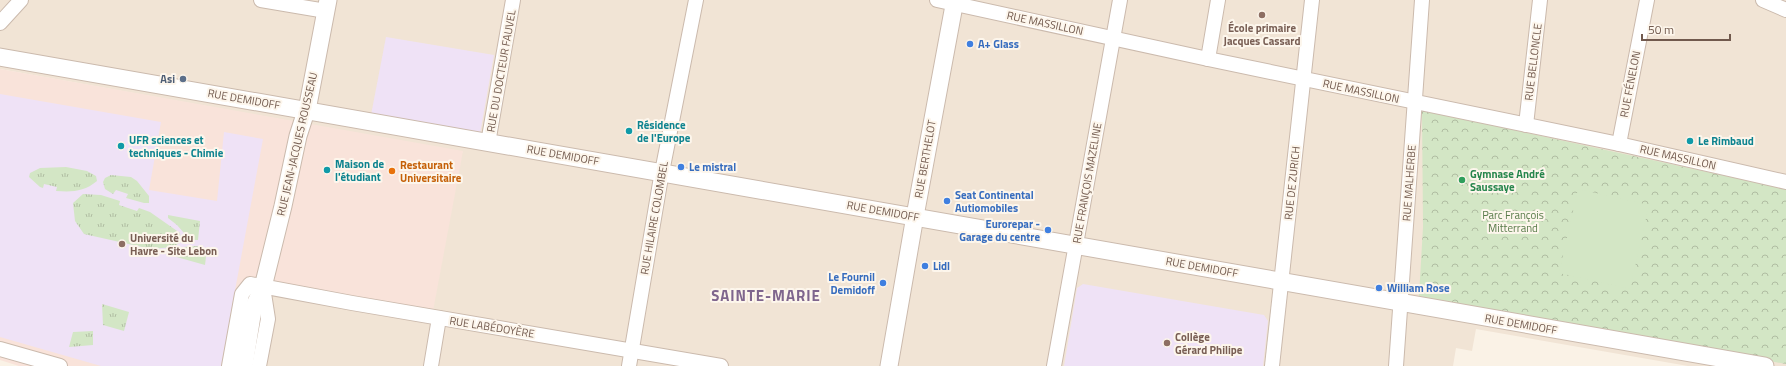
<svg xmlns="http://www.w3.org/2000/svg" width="1786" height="366" viewBox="0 0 1786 366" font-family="'Titillium Web',sans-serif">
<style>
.residential{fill:#f1e4d5}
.commercial{fill:#f9e3da}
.education{fill:#efe2f6}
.grass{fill:url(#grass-tufts)}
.forest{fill:url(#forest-crowns)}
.pitch{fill:#d3e6c5}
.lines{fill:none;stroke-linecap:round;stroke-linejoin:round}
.minor-casing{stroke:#cbbaad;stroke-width:16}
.tertiary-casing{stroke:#cbbaad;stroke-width:19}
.minor{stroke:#fff;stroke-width:14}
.tertiary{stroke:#fff;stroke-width:17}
.education-dot{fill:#8d6e63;stroke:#fdf6ec;stroke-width:1.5}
.shop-dot{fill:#3f7fe0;stroke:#fdf6ec;stroke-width:1.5}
.service-dot{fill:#5c6f8a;stroke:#fdf6ec;stroke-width:1.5}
.culture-dot{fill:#0f9aa8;stroke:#fdf6ec;stroke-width:1.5}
.food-dot{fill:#e8710a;stroke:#fdf6ec;stroke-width:1.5}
.leisure-dot{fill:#2e9e5b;stroke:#fdf6ec;stroke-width:1.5}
.labels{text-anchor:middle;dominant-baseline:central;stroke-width:4;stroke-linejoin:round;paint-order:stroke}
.street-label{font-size:11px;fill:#71594d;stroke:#fdf6ec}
.education-label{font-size:11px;font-weight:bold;fill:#785e54;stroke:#fdf6ec;text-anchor:start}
.shop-label{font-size:11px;font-weight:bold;fill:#366cbe;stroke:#fdf6ec;text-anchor:start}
.service-label{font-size:11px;font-weight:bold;fill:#4e5e75;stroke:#fdf6ec;text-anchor:end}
.culture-label{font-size:11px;font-weight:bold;fill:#0d838f;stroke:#fdf6ec;text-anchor:start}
.food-label{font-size:11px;font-weight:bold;fill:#c56008;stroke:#fdf6ec;text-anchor:start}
.leisure-label{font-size:11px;font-weight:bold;fill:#27864d;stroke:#fdf6ec;text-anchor:start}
.park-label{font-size:11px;fill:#587b49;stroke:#fdf6ec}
.district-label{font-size:15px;font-weight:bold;letter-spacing:1px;fill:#7f658d;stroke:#fdf6ec}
</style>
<defs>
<pattern id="grass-tufts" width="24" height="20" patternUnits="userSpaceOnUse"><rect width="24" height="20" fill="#d3e6c5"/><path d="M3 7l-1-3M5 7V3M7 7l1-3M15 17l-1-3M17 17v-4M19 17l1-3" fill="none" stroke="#b0bda2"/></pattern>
<pattern id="forest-crowns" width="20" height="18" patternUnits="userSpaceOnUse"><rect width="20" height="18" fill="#d3e6c5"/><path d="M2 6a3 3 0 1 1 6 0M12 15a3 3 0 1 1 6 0" fill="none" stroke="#b0bda2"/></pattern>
</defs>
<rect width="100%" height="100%" fill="#faf2e6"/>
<polygon class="residential" points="0,0 1786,0 1786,366 1688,366 1476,329 1472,351 1456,348 1453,366 246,366 258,279 463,152 0,69"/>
<polygon class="commercial" points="0,69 463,151 433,311 258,279 246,366 19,366 0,360"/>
<g class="education">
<polygon points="386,37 494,55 480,134 371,115"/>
<polygon points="0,94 161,122 149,190 217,201 224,132 263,139 221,366 101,366 0,337"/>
<polygon points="1083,284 1264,315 1268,321 1263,366 1064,366 1077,288"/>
</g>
<g class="grass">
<path d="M 66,167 L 87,171 L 96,176 L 97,181 C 84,192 72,192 56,191 L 57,187 L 44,184 L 43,188 L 40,187 L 29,177 L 30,173 L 40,168 Z"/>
<polygon points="111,175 131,177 137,181 149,196 149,203 144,203 126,198 128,194 116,190 113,194 105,189 103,182 105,178"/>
<polygon points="83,194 101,195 120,201 119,205 137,211 139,208 150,212 180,233 181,242 173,247 151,249 84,234 75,221 73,203"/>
<polygon points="168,215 200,221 198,240 190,240 177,225 168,218"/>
<polygon points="196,246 207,249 205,265 173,256 173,253 183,247"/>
<polygon points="102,304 129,312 124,331 103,325"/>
<polygon points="93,331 93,345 69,347 73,332"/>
</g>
<polygon class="forest" points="1422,110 1786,189 1786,364 1419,296 1423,227"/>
<polygon class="pitch" points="1578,189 1649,205 1630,289 1559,273"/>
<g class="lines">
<g class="minor-casing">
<g id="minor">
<polyline points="261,0 326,11"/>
<polyline points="937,0 1208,59 1619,144 1786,182"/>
<polyline points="1763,0 1786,10"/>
<polyline points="0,23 21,0"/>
<polyline points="1208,59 1218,0"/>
<polyline points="1526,125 1540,0"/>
<polyline points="488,143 513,0"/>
<polyline points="1619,144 1647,0"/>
<polyline points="0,349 60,366"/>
<polyline points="229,366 242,294 250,284 352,303 721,366"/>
<polyline points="259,366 268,319 263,287"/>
<polyline points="431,366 439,318"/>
<polyline points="629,366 661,177 696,0"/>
<polyline points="1054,366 1120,0"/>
<polyline points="1272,366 1312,0"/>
<polyline points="1396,366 1422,0"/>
</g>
</g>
<g class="tertiary-casing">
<g id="tertiary">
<polyline points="0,57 1765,366"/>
<polyline points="244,366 253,309 263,287 283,206 298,136 308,105 328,0"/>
<polyline points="889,366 915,216 955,0"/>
</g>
</g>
<use href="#minor" class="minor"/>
<use href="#tertiary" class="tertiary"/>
</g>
<g class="education-dot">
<circle cx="1262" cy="15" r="4"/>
<circle cx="122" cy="244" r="4"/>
<circle cx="1167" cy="343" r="4"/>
</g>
<g class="shop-dot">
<circle cx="970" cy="44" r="4"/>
<circle cx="681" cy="167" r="4"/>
<circle cx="947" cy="201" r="4"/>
<circle cx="1048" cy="230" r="4"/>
<circle cx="925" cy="266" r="4"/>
<circle cx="883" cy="283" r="4"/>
<circle cx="1379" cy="288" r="4"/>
</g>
<circle class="service-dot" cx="183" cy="79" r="4"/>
<g class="culture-dot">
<circle cx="629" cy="131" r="4"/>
<circle cx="1690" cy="141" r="4"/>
<circle cx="121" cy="146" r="4"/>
<circle cx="327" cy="170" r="4"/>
</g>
<circle class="food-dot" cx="392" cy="171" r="4"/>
<circle class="leisure-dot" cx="1462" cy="180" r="4"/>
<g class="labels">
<g class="street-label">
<text transform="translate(1045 23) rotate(12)">RUE MASSILLON</text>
<text transform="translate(1533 62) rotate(-83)">RUE BELLONCLE</text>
<text transform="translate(501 71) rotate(-80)">RUE DU DOCTEUR FAUVEL</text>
<text transform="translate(1630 84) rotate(-79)">RUE FÉNELON</text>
<text transform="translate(1361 91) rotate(12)">RUE MASSILLON</text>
<text transform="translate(244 99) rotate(10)">RUE DEMIDOFF</text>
<text transform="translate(297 144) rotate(-77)">RUE JEAN-JACQUES ROUSSEAU</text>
<text transform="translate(563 155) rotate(10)">RUE DEMIDOFF</text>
<text transform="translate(1678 157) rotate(13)">RUE MASSILLON</text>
<text transform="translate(925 159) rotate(-80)">RUE BERTHELOT</text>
<text transform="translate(1087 183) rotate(-80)">RUE FRANÇOIS MAZELINE</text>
<text transform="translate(1292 183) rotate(-84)">RUE DE ZURICH</text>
<text transform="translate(1409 183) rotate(-86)">RUE MALHERBE</text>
<text transform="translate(883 211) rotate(10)">RUE DEMIDOFF</text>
<text transform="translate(654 218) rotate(-80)">RUE HILAIRE COLOMBEL</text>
<text transform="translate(1202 267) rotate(10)">RUE DEMIDOFF</text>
<text transform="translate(1521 324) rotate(10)">RUE DEMIDOFF</text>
<text transform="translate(492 327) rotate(9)">RUE LABÉDOYÈRE</text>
</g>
<g class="education-label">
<text x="1262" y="28" text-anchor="middle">École primaire<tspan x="1262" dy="13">Jacques Cassard</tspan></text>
<text x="130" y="238">Université du<tspan x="130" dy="13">Havre - Site Lebon</tspan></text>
<text x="1175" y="337">Collège<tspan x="1175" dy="13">Gérard Philipe</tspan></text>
</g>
<g class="shop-label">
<text x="978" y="44">A+ Glass</text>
<text x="689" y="167">Le mistral</text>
<text x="955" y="195">Seat Continental<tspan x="955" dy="13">Autiomobiles</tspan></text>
<text x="1040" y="224" text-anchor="end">Eurorepar -<tspan x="1040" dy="13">Garage du centre</tspan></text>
<text x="933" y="266">Lidl</text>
<text x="875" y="277" text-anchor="end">Le Fournil<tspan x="875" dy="13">Demidoff</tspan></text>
<text x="1387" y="288">William Rose</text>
</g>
<g class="service-label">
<text x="175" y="79">Asi</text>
</g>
<g class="culture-label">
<text x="637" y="125">Résidence<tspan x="637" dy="13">de l'Europe</tspan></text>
<text x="129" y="140">UFR sciences et<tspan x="129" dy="13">techniques - Chimie</tspan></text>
<text x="1698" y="141">Le Rimbaud</text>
<text x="335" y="164">Maison de<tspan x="335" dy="13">l'étudiant</tspan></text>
</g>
<g class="food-label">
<text x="400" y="165">Restaurant<tspan x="400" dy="13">Universitaire</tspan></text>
</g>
<g class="leisure-label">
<text x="1470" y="174">Gymnase André<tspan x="1470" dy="13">Saussaye</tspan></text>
</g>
<g class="park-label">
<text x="1513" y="215">Parc François<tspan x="1513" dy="13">Mitterrand</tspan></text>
</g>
<g class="district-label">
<text x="766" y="295">SAINTE-MARIE</text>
</g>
</g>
<path d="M1642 34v6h88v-6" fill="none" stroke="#71594d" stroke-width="2"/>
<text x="1648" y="34" font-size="12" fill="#71594d" stroke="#fdf6ec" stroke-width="3" paint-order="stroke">50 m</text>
</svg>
